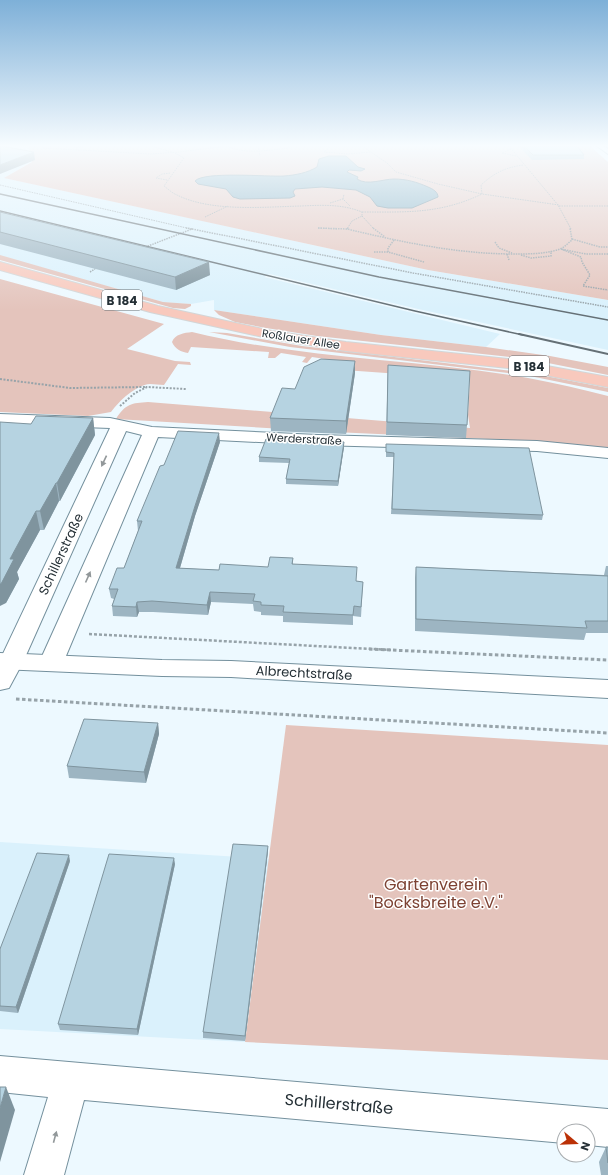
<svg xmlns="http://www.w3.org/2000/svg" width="608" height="1175" viewBox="0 0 608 1175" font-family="Poppins,sans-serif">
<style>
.built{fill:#daf1fc}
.green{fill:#e4c4bc}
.water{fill:#7fabbf;stroke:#648696}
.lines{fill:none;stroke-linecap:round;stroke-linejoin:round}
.service-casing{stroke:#74909d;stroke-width:2}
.minor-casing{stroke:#74909d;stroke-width:2}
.secondary-casing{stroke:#74909d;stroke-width:2}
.primary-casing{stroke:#d3d6d7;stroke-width:2}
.path-far4{stroke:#97a3a9;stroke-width:1;stroke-dasharray:1.5 1;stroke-linecap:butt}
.path-far3{stroke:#97a3a9;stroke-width:1.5;stroke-dasharray:1.5 1;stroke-linecap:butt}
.path-far2{stroke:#97a3a9;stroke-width:2;stroke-dasharray:2 1.5;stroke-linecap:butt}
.path-far1{stroke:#97a3a9;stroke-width:2.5;stroke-dasharray:3 2;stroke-linecap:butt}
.path{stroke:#97a3a9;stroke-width:3;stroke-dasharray:3.5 2.5;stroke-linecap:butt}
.service{fill:#fff;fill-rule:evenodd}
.minor{fill:#fff;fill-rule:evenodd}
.secondary{fill:#fff;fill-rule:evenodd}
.primary{fill:#f8c9bd;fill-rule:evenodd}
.rail-far1{stroke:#657076;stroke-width:1.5}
.rail{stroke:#657076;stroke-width:2}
.wall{fill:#9db5c2}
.shaded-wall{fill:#7f949e}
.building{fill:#b6d3e1;stroke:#7f949e}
.oneway{fill:#92989a}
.labels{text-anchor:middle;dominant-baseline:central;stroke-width:3;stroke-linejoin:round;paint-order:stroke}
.far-street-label{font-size:11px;fill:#253036;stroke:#fff}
.shield{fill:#fff;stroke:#666e72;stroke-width:1}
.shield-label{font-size:12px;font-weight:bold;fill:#253036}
.street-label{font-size:13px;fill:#253036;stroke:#fff}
.near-park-label{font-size:16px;fill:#7d4233;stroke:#fff}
.near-street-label{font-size:16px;fill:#253036;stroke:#fff}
</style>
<rect width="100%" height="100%" fill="#edf9ff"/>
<g class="built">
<polygon points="0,146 32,161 5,178 428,270 608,300 608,350 418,309 270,274 264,277 500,334 486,347 381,335 214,310 214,300 191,304 163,302 0,256"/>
<polygon points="0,842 270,859 245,1042 0,1029"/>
</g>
<g class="green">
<polygon points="29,146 590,146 608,162 608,300 428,270 4,178 32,162"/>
<polygon points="0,255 163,302 191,304 191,306 185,309 173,308 0,260"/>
<path d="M 0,279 L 164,324 L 127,349 L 175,361 L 190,362 L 191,365 L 178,364 L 164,385 C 159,385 155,384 150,384 C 136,385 119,401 111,412 L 88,416 L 0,412 Z"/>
<polygon points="214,310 381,335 486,347 550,356 608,367 608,375 528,359 317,336 266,328 235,322 219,315"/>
<path d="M 192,332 C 302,359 417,359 528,378 C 555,383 581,389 608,396 L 608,448 L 530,441 L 334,432 L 116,419 C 125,404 132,403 148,402 L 470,428 L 468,415 L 470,379 L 344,370 L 338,361 L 312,357 L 307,363 L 302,362 L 306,357 L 281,353 L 275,358 L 268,358 L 269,352 L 191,347 L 188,353 C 181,352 175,349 172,342 C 175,334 184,333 192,332 Z"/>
<polygon points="209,332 227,333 302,346 530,373 608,388 608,392 525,375 290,347"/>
<polygon points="286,725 608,745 608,1060 245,1042"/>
</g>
<path class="water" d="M 329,156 L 346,156 L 358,167 L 365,169 L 361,171 L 349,170 L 347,172 L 358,177 L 357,179 C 367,186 383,179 394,179 C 406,179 417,182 428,187 C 433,189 438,192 438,197 L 412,208 L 388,208 L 377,206 L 370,197 L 356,190 L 322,187 L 295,189 L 293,192 L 295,196 L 290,198 L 240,199 L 233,197 L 226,189 L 198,184 L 195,181 C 204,171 268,177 284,176 C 296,175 307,173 317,167 L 319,159 Z"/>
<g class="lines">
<g class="service-casing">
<polygon id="service" points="597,146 604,146 608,149 608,154"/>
</g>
<g class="minor-casing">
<g id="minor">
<polygon points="0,414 110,418 152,427 318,435 537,441 608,448 608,458 537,451 318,445 158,437 63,663 60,669 51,671 42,669 39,663 142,435 126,431 23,662 9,688 0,690 0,660 110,428 0,424"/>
<polygon points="0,1056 608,1109 608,1147 588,1145 588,1131 564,1131 564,1143 84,1100 64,1175 24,1175 48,1097 0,1092"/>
</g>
</g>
<g class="secondary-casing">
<polygon id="secondary" points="0,653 162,660 231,661 608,680 608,698 231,677 162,676 0,669"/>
</g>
<g class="primary-casing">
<polygon id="primary" points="0,262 158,306 272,331 346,342 508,359 608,377 608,387 508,368 346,351 272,339 150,312 0,270"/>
</g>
<g class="path-far4">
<path d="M 151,146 L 175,153 L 184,158 L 164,186 C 168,189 172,193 177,195 C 211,212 263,207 301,206 C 322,205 342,204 362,212 L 362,216 L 352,221 L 347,229"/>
<path d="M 227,146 C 245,155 269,150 289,148 L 292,147 L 291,146"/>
<polyline points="258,146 260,156"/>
<polyline points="316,146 375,146"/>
<polyline points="362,146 387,163 396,172 438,184 482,194 559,205"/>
<polyline points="509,146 558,205 571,229"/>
<polyline points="330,147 324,152 348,154 370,152"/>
<polyline points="43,148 151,154 179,152 227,146"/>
<polyline points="76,148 83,146"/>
<polyline points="511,149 502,153 516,156"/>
<polyline points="167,180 156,178 162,174 171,173"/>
<polyline points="0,185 191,229"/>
<polyline points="343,199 344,194"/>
<polyline points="330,203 343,199 350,206"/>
<polyline points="559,206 608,206"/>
<path d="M 362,212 C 407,212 440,214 482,194 L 481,185 C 494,173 506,167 524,165"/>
<polyline points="362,216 374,229"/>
<polyline points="205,217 228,206"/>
<polyline points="318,228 337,229"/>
</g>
<g class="path-far3">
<polyline points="318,228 347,229"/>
<path d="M 348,228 L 347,229 C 402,242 457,254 514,254 C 529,254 546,254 560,249 C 565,247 568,243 572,240 L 570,228"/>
<polyline points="373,228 385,237"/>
<polyline points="192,229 413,273 608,307"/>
<polyline points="572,239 600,247 608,247"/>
<polyline points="394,240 388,248 388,252 424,262"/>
<polyline points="495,242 499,248 512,253"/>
<polyline points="143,248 192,229 186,228"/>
<polyline points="374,252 388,252"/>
<polyline points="507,254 509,260"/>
<polyline points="608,254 586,254 561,249 581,257 582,262 590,275 583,286 608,290"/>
<polyline points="521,255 531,258 551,256 551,251"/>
<polyline points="90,272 95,269"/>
</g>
<g class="path-far2">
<polyline points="0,379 70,388 147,387"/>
<polyline points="120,406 135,393 147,387 186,389"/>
</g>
<polyline class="path-far1" points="89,634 391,650"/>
<g class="path">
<polyline points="369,649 608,660"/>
<polyline points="16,699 608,733"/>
</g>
<use href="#service" class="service"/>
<use href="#minor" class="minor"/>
<use href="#secondary" class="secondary"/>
<use href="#primary" class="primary"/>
<g class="rail-far1">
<polyline points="0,194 379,277 608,320"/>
<polyline points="0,211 415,311 523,335"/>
</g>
<polyline class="rail" points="519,334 608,354"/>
</g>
<g class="wall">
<polygon points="519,146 577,146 584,155 584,159 532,160"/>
<polygon points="0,212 210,275 176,290 0,244"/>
<polygon points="388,365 467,425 466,438 386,435"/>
<polygon points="355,373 346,434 271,431 270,418 295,389"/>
<polygon points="93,418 95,435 60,501 59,501 44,530 40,530 17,572 19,579 6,603 31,424"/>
<polygon points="220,442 195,516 180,568 219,570 268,567 293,558 293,564 356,581 363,582 361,617 353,616 353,625 283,622 283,616 261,615 261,612 254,611 253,604 211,602 208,615 153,612 139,612 137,617 113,616 112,606 114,599 111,598 109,589 124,568 138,531 137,521 164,465"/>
<polygon points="386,444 543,515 542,520 391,514 394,457 386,457"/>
<polygon points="344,447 338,486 286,484 286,479 289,463 259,462 259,457"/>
<polygon points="606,566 608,566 608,633 586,633 584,640 415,631 415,578 416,567 604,575"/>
<polygon points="158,723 159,734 146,783 69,778 67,766"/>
<polygon points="268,846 268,851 245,1041 203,1038 203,1032"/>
<polygon points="70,861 18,1013 0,1011 0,949"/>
<polygon points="175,864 138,1035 60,1030 58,1024"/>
<polygon points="606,1147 608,1147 608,1175 601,1175 599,1162"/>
</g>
<g class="shaded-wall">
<polygon points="34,152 35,160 0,174 0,165"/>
<polygon points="209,262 210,275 176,290 175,277"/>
<polygon points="355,361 355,373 346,434 346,421"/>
<polygon points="93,418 95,435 60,501 57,483"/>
<polygon points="219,433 220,442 195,516 177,578 176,568 195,506"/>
<polygon points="344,442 344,447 338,486 338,481"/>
<polygon points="56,483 59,501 44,530 40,511"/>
<polygon points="36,511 40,530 17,572 19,579 6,603 0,606 0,584 10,559"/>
<polygon points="210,592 211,602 208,615 207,605"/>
<polygon points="137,602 139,612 137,617 136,607"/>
<polygon points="158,723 159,734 146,783 144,772"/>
<polygon points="268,846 268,851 245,1041 245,1036"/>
<polygon points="69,855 70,861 18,1013 16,1007"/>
<polygon points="174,858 175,864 138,1035 137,1029"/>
<polygon points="6,1087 15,1110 0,1162 0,1108"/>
</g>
<g class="building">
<polygon points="0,146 2,146 34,152 0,165"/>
<polygon points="524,146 577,146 584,155 533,155"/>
<polygon points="0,212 209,262 175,277 0,232"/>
<polygon points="321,359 355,361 346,421 270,418 282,388 295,389 304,367"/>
<polygon points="388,365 470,371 467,425 387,422"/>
<polygon points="36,416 93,418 57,483 56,483 40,511 36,511 10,559 14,559 1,584 0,584 0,422 31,424"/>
<polygon points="178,431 219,433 195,506 176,568 219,570 220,564 268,567 270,557 293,558 292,564 357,567 356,581 363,582 361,607 354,606 353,615 283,612 284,606 261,605 261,602 253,601 255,594 210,592 207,605 152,601 137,602 136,607 112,606 118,589 109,589 117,568 124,568 142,521 137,521 160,466 164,465"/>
<polygon points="266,439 344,442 338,481 286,479 290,459 259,457"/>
<polygon points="386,444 529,448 543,515 392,509 394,453 386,452"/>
<polygon points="416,567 608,576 608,621 585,621 587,628 416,619"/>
<polygon points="84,719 158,723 144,772 67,766"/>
<polygon points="233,844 268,846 245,1036 203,1032"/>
<polygon points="37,853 69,855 16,1007 0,1006 0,949"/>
<polygon points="109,854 174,858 137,1029 58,1024"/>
<polygon points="0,1087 6,1087 0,1108"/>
<polygon points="606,1147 608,1147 608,1163"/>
</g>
<defs><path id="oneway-solid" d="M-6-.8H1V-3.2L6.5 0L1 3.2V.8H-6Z"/></defs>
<g class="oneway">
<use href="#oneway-solid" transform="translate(104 461) rotate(115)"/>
<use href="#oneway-solid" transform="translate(88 577) rotate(-66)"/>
<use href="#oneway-solid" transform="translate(55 1137) rotate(-75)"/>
</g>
<linearGradient id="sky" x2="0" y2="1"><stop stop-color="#7eb0d8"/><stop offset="0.47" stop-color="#f7fcff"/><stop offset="1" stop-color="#f7fcff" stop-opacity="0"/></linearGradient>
<rect width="608" height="310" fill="url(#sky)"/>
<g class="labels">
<g class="far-street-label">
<text transform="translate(301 339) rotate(9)">Roßlauer Allee</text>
<text transform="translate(304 439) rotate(3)">Werderstraße</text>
</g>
<g class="shield">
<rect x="102" y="290" width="40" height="20" rx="3"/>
<rect x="509" y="356" width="40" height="20" rx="3"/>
</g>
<g class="shield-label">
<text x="122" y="300">B 184</text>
<text x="529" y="366">B 184</text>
</g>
<g class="street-label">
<text transform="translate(61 554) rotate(-65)">Schillerstraße</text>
<text transform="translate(304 673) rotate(3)">Albrechtstraße</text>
</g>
<g class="near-park-label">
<text x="436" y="884">Gartenverein<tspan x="436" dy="18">"Bocksbreite e.V."</tspan></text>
</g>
<g class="near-street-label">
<text transform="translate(339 1104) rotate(5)">Schillerstraße</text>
</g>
</g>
<g transform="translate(576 1143) rotate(109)"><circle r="19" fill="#ffffff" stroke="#a8acaf"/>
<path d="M0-3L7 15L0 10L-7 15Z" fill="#bb3106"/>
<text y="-6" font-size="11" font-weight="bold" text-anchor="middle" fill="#253036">N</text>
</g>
</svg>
